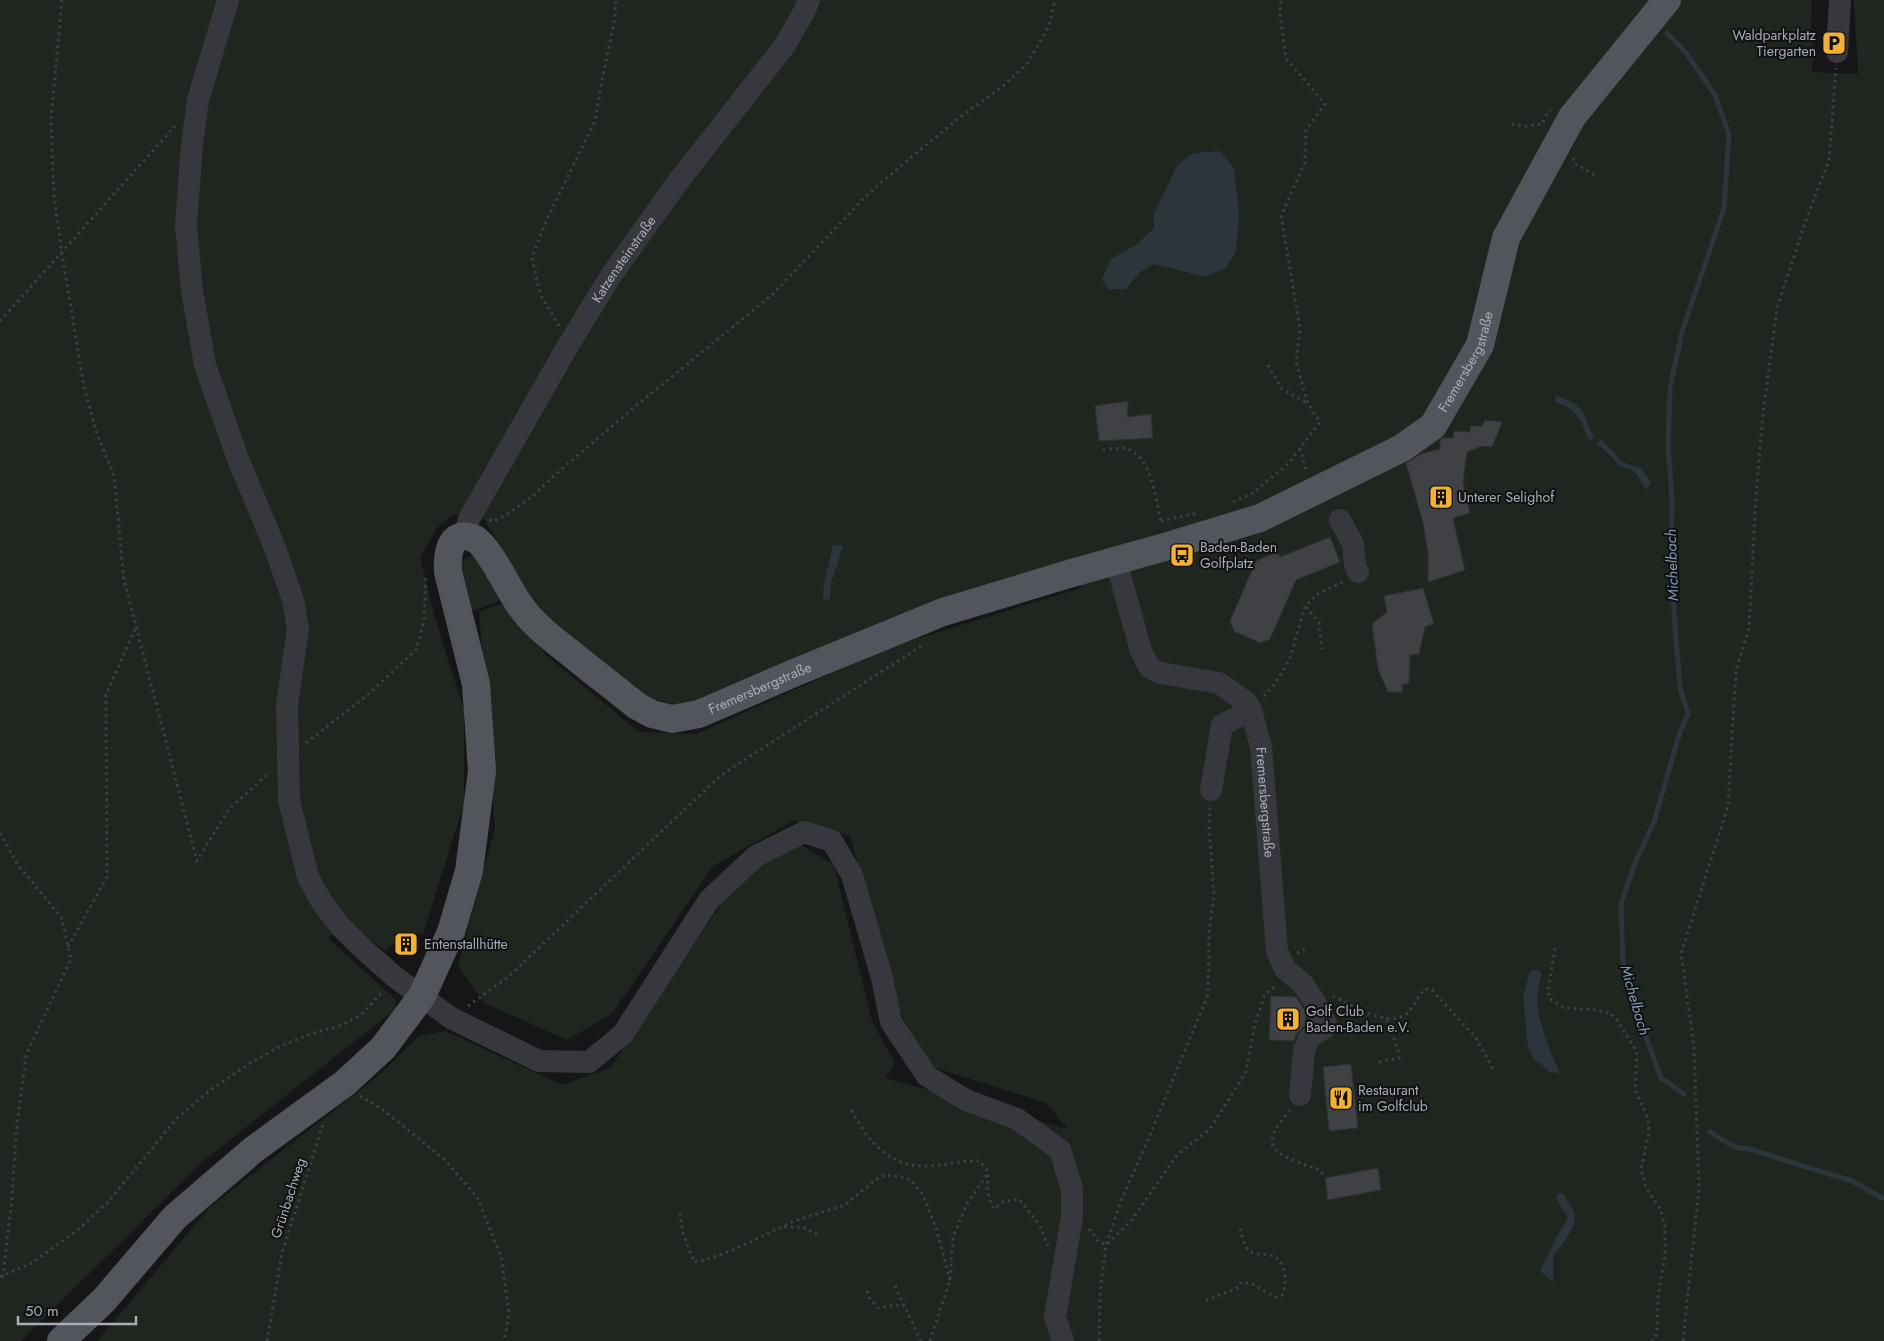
<svg xmlns="http://www.w3.org/2000/svg" width="1884" height="1341" viewBox="0 0 1884 1341" font-family="Jost,sans-serif">
<style>
.green{fill:#1e261f}
.water{fill:#2c353c}
.lines{fill:none;stroke-linecap:round;stroke-linejoin:round}
.stream{stroke:#2c353c;stroke-width:5}
.building{fill:#404145;stroke:#303034}
.path{stroke:#3d3f44;stroke-width:3;stroke-dasharray:2.5 4;stroke-linecap:butt}
.minor{stroke:#37383d;stroke-width:22}
.major{stroke:#53555c;stroke-width:28}
.labels{text-anchor:middle;dominant-baseline:central;stroke-width:4;stroke-linejoin:round;paint-order:stroke}
.poi-label{font-size:14px;fill:#a8adb8;stroke:#111113;text-anchor:start}
.street-label{font-size:14px;fill:#a8adb8;stroke:#111113}
.water-label{font-size:15px;font-style:italic;fill:#7f9bb3;stroke:#111113}
</style>
<rect width="100%" height="100%" fill="#161618"/>
<g class="green">
<path d="M 0,0 L 1812,0 L 1811,32 L 1814,53 L 1812,72 L 1858,74 L 1854,0 L 1884,0 L 1884,1341 L 97,1341 L 210,1207 L 377,1077 L 419,1036 L 445,1031 L 562,1085 L 610,1068 L 726,897 L 765,859 L 800,844 L 834,865 L 872,1021 L 895,1063 L 885,1078 L 1068,1129 L 1046,1103 L 926,1065 L 899,1009 L 850,835 L 793,821 L 713,866 L 612,1014 L 567,1040 L 484,1003 L 458,966 L 495,827 L 479,612 L 503,603 L 547,656 L 639,732 L 696,734 L 887,648 L 1081,588 L 1082,561 L 694,705 L 672,704 L 649,698 L 590,658 L 535,606 L 480,512 C 439,513 440,525 420,557 L 434,614 L 464,710 L 464,804 L 423,934 L 405,934 L 385,951 L 346,922 L 328,938 L 397,1001 L 393,1011 L 201,1163 L 21,1341 L 0,1341 Z"/>
<polygon points="471,556 478,557 505,599 470,612 460,564 463,559"/>
</g>
<g class="water">
<polygon points="1220,151 1234,168 1239,214 1236,252 1226,267 1206,277 1154,264 1140,272 1126,289 1108,289 1102,279 1111,259 1136,245 1154,228 1154,214 1178,164 1194,153"/>
<path d="M 1555,396 C 1567,398 1580,405 1585,416 C 1588,424 1588,428 1594,435 L 1591,441 C 1585,436 1586,432 1583,426 C 1577,412 1569,407 1556,402 Z"/>
<path d="M 1601,439 L 1616,454 L 1620,461 L 1642,469 L 1651,483 L 1646,490 C 1638,477 1636,468 1620,467 L 1608,453 L 1597,444 Z"/>
<polygon points="833,545 843,546 831,583 830,599 823,600 824,583"/>
<path d="M 1537,970 L 1542,973 C 1540,982 1537,992 1537,1001 C 1538,1020 1551,1055 1560,1073 L 1550,1072 L 1534,1059 L 1528,1047 L 1523,997 L 1530,971 Z"/>
<polygon points="1558,1193 1564,1194 1575,1214 1574,1224 1568,1236 1553,1257 1553,1282 1540,1271 1556,1238 1568,1218 1556,1198"/>
</g>
<g class="lines">
<g class="stream">
<polyline points="1667,33 1687,54 1715,95 1729,135 1724,208 1682,332 1670,388 1668,445 1672,499 1671,554 1675,627 1680,687 1688,714 1680,732 1654,822 1635,863 1621,904 1623,963 1636,1010 1661,1078 1684,1094"/>
<polyline points="1710,1132 1734,1147 1749,1149 1852,1181 1882,1198"/>
</g>
</g>
<g class="building">
<polygon points="1128,401 1127,417 1151,414 1153,438 1099,441 1095,406"/>
<polygon points="1485,420 1502,422 1492,447 1482,446 1467,452 1463,482 1470,513 1453,518 1465,570 1428,582 1428,552 1423,523 1406,463 1421,454 1440,449 1440,440 1443,438 1453,438 1454,431 1470,432 1471,426 1482,426"/>
<polygon points="1330,537 1340,562 1296,580 1270,639 1260,643 1234,631 1230,621 1256,561 1277,552 1280,557"/>
<polygon points="1423,588 1434,624 1425,627 1419,654 1410,655 1409,683 1402,685 1403,692 1388,692 1378,669 1372,624 1387,612 1384,596"/>
<polygon points="1271,996 1296,997 1304,1009 1306,1013 1305,1025 1297,1033 1294,1041 1269,1040"/>
<polygon points="1351,1064 1358,1128 1329,1131 1323,1067"/>
<polygon points="1378,1168 1381,1190 1328,1200 1325,1178"/>
</g>
<g class="lines">
<g class="path">
<polyline points="62,0 51,120 54,196 62,254 84,387 97,434 114,476 124,580 197,861 229,809 270,772"/>
<polyline points="1512,124 1525,126 1542,124 1547,114 1551,110"/>
<polyline points="1573,158 1574,163 1596,176"/>
<polyline points="0,321 175,126"/>
<polyline points="559,326 540,294 532,257 548,217 595,121 601,85 614,23 616,0"/>
<polyline points="1268,365 1281,388 1308,404"/>
<polyline points="1300,448 1307,473"/>
<path d="M 1103,450 C 1109,449 1117,448 1123,448 C 1151,451 1156,500 1161,522"/>
<polyline points="1233,502 1253,493 1289,463 1320,422 1308,404 1296,362 1300,329 1281,216 1305,162 1306,130 1325,104 1286,58 1280,14 1281,0"/>
<polyline points="489,520 494,521 509,513 534,495 557,473 637,405 772,295 867,195 908,160 959,118 1003,86 1027,64 1049,26 1055,0"/>
<polyline points="1161,521 1198,513"/>
<polyline points="1306,607 1319,623 1322,649"/>
<polyline points="1264,696 1274,685 1289,661 1305,607 1317,594 1343,582"/>
<polyline points="306,743 365,697 416,650 424,620 426,574"/>
<polyline points="0,833 18,865 61,917 71,959 26,1055 16,1134 12,1197 3,1277 0,1281"/>
<polyline points="68,947 107,877 106,695 135,629"/>
<polyline points="1555,948 1548,990 1550,999 1564,1008 1595,1010 1610,1013 1617,1020 1637,1052 1635,1090 1648,1118 1649,1132 1641,1169 1646,1188 1661,1210 1665,1227 1665,1255 1658,1296 1657,1334 1652,1341"/>
<polyline points="1297,953 1305,949"/>
<path d="M 1333,996 C 1352,1005 1386,1028 1406,1014 C 1415,1007 1417,996 1425,989 L 1432,990 L 1476,1038 L 1493,1069"/>
<polyline points="468,1006 508,977 721,775 923,645"/>
<polyline points="1379,1062 1399,1058 1398,1049 1386,1019"/>
<polyline points="360,1096 382,1109 445,1160 477,1197 501,1256 509,1314 504,1341"/>
<path d="M 852,1110 C 866,1141 892,1169 929,1166 C 946,1165 963,1160 980,1161 L 988,1172 C 987,1186 987,1197 994,1209 L 1003,1202 L 1019,1199 L 1039,1224 L 1048,1246"/>
<path d="M 1290,1110 C 1284,1118 1272,1130 1272,1141 C 1271,1156 1308,1165 1320,1170 L 1323,1175"/>
<polyline points="680,1213 683,1233 694,1262 704,1260 731,1251 794,1221 845,1205 875,1180 885,1175 898,1176 911,1180 923,1195 936,1228 950,1280"/>
<polyline points="784,1227 803,1227 818,1235"/>
<polyline points="1089,1229 1099,1242 1106,1245 1131,1221 1177,1155 1210,1129 1246,1072 1255,1024 1265,994 1277,985"/>
<polyline points="0,1277 32,1263 80,1228 109,1201 177,1118 213,1088 252,1062 279,1047 310,1034 342,1025 362,1014 383,991"/>
<polyline points="895,1286 921,1341"/>
<polyline points="867,1291 870,1299 878,1308 895,1305 904,1306"/>
<path d="M 1206,1301 L 1239,1287 L 1242,1282 L 1252,1284 L 1275,1297 L 1282,1295 C 1287,1284 1287,1262 1273,1256 C 1264,1252 1253,1257 1247,1248 C 1243,1241 1241,1232 1239,1225"/>
<polyline points="267,1341 282,1253 323,1124"/>
<polyline points="930,1341 950,1280 953,1237 967,1204 988,1173"/>
<polyline points="1099,1341 1100,1293 1106,1245 1122,1198 1145,1147 1208,995 1209,932 1214,896 1209,827 1210,808"/>
<polyline points="1683,1341 1699,1187 1694,1046 1681,954 1728,806 1736,670 1749,629 1756,496 1763,414 1777,308 1805,223 1829,160 1836,68"/>
</g>
<g class="minor">
<polyline points="228,0 198,100 192,144 186,225 192,291 205,365 238,459 275,548 293,600 298,629 287,704 289,800 308,877 323,904 341,927 362,948 395,977 451,1018 539,1061 589,1062 623,1034 709,900 756,856 804,832 832,841 852,875 882,978 891,1022 927,1076 966,1100 1017,1119 1060,1150 1072,1189 1072,1217 1055,1317 1063,1341"/>
<polyline points="1837,52 1840,0"/>
<polyline points="1340,520 1353,544 1355,565 1358,572"/>
<path id="s1" d="M 464,536 L 469,519 L 569,344 L 610,277 L 677,183 L 785,45 L 804,12 L 809,0"/>
<path id="s2" d="M 1116,561 L 1141,651 L 1149,667 L 1160,673 L 1219,683 L 1246,702 L 1251,710 L 1261,747 L 1277,951 L 1285,969 L 1303,984 L 1315,1002 L 1327,1026 L 1309,1038 L 1304,1051 L 1300,1095"/>
<polyline points="1211,790 1222,725 1251,710"/>
</g>
<path class="major" id="s3" d="M 61,1341 L 104,1300 L 175,1217 L 253,1150 L 345,1083 L 383,1048 L 422,996 L 451,932 L 469,871 L 482,771 L 476,684 L 448,572 C 447,556 449,529 473,538 C 487,543 509,590 519,604 C 533,625 554,640 574,656 C 595,673 616,689 637,706 L 652,714 L 672,719 L 699,714 L 801,670 L 943,612 L 1072,573 L 1168,546 L 1260,518 L 1402,448 L 1433,426 L 1480,345 L 1506,238 L 1572,117 L 1667,0"/>
</g>
<defs>
<g id="parking-square" transform="scale(1.25)"><rect x="-9" y="-9" width="18" height="18" rx="4" fill="#f2b134" stroke="#111113"/><path d="M-3.5-5.5H1a3.5 3.5 0 0 1 0 7H-1V5.5H-3.5ZM-1-3.4V-.6H.8a1.4 1.4 0 0 0 0-2.8Z" fill="#111"/></g>
<g id="building-square" transform="scale(1.25)"><rect x="-9" y="-9" width="18" height="18" rx="4" fill="#f2b134" stroke="#111113"/><path d="M-4-6H4V6H1V3H-1V6H-4ZM-2.5-4.3h1.7v1.8h-1.7ZM.8-4.3h1.7v1.8H.8ZM-2.5-1h1.7V.8h-1.7ZM.8-1h1.7V.8H.8Z" fill="#111"/></g>
<g id="bus-square" transform="scale(1.25)"><rect x="-9" y="-9" width="18" height="18" rx="4" fill="#f2b134" stroke="#111113"/><path d="M-5-6H5V4H4V6H2V4H-2V6H-4V4H-5ZM-3.5-4V0h7V-4ZM-3.5 1.2v1.5H-2V1.2ZM2 1.2v1.5H3.5V1.2Z" fill="#111"/></g>
<g id="restaurant-square" transform="scale(1.25)"><rect x="-9" y="-9" width="18" height="18" rx="4" fill="#f2b134" stroke="#111113"/><path d="M-5-6h1v4h1v-4h1v4h1v-4h1v5L-1.5 .5V6h-2V.5L-5-1ZM5-6V6H3V1.5H1.5Q1.5-4 5-6Z" fill="#111"/></g>
</defs>
<g fill-rule="evenodd">
<use href="#parking-square" x="1834" y="43"/>
<use href="#building-square" x="1441" y="497"/>
<use href="#bus-square" x="1182" y="555"/>
<use href="#building-square" x="406" y="944"/>
<use href="#building-square" x="1288" y="1019"/>
<use href="#restaurant-square" x="1341" y="1098"/>
</g>
<g class="labels">
<g class="poi-label">
<text x="1816" y="35" text-anchor="end">Waldparkplatz<tspan x="1816" dy="16">Tiergarten</tspan></text>
<text x="1458" y="497">Unterer Selighof</text>
<text x="1200" y="547">Baden-Baden<tspan x="1200" dy="16">Golfplatz</tspan></text>
<text x="424" y="944">Entenstallhütte</text>
<text x="1306" y="1011">Golf Club<tspan x="1306" dy="16">Baden-Baden e.V.</tspan></text>
<text x="1358" y="1090">Restaurant<tspan x="1358" dy="16">im Golfclub</tspan></text>
</g>
<g class="street-label">
<text stroke="none"><textPath href="#s1" startOffset="320">Katzensteinstraße</textPath></text>
<text stroke="none"><textPath href="#s3" startOffset="2159">Fremersbergstraße</textPath></text>
<text stroke="none"><textPath href="#s3" startOffset="1361">Fremersbergstraße</textPath></text>
<text stroke="none"><textPath href="#s2" startOffset="320">Fremersbergstraße</textPath></text>
<text transform="translate(288 1198) rotate(-72)">Grünbachweg</text>
</g>
<g class="water-label">
<text transform="translate(1672 565) rotate(-92)">Michelbach</text>
<text transform="translate(1635 1000) rotate(74)">Michelbach</text>
</g>
</g>
<path d="M18 1316v8h118v-8" fill="none" stroke="#a8adb8" stroke-width="2.5"/>
<text x="25" y="1316" font-size="15" fill="#a8adb8" stroke="#111113" stroke-width="4" paint-order="stroke">50 m</text>
</svg>
